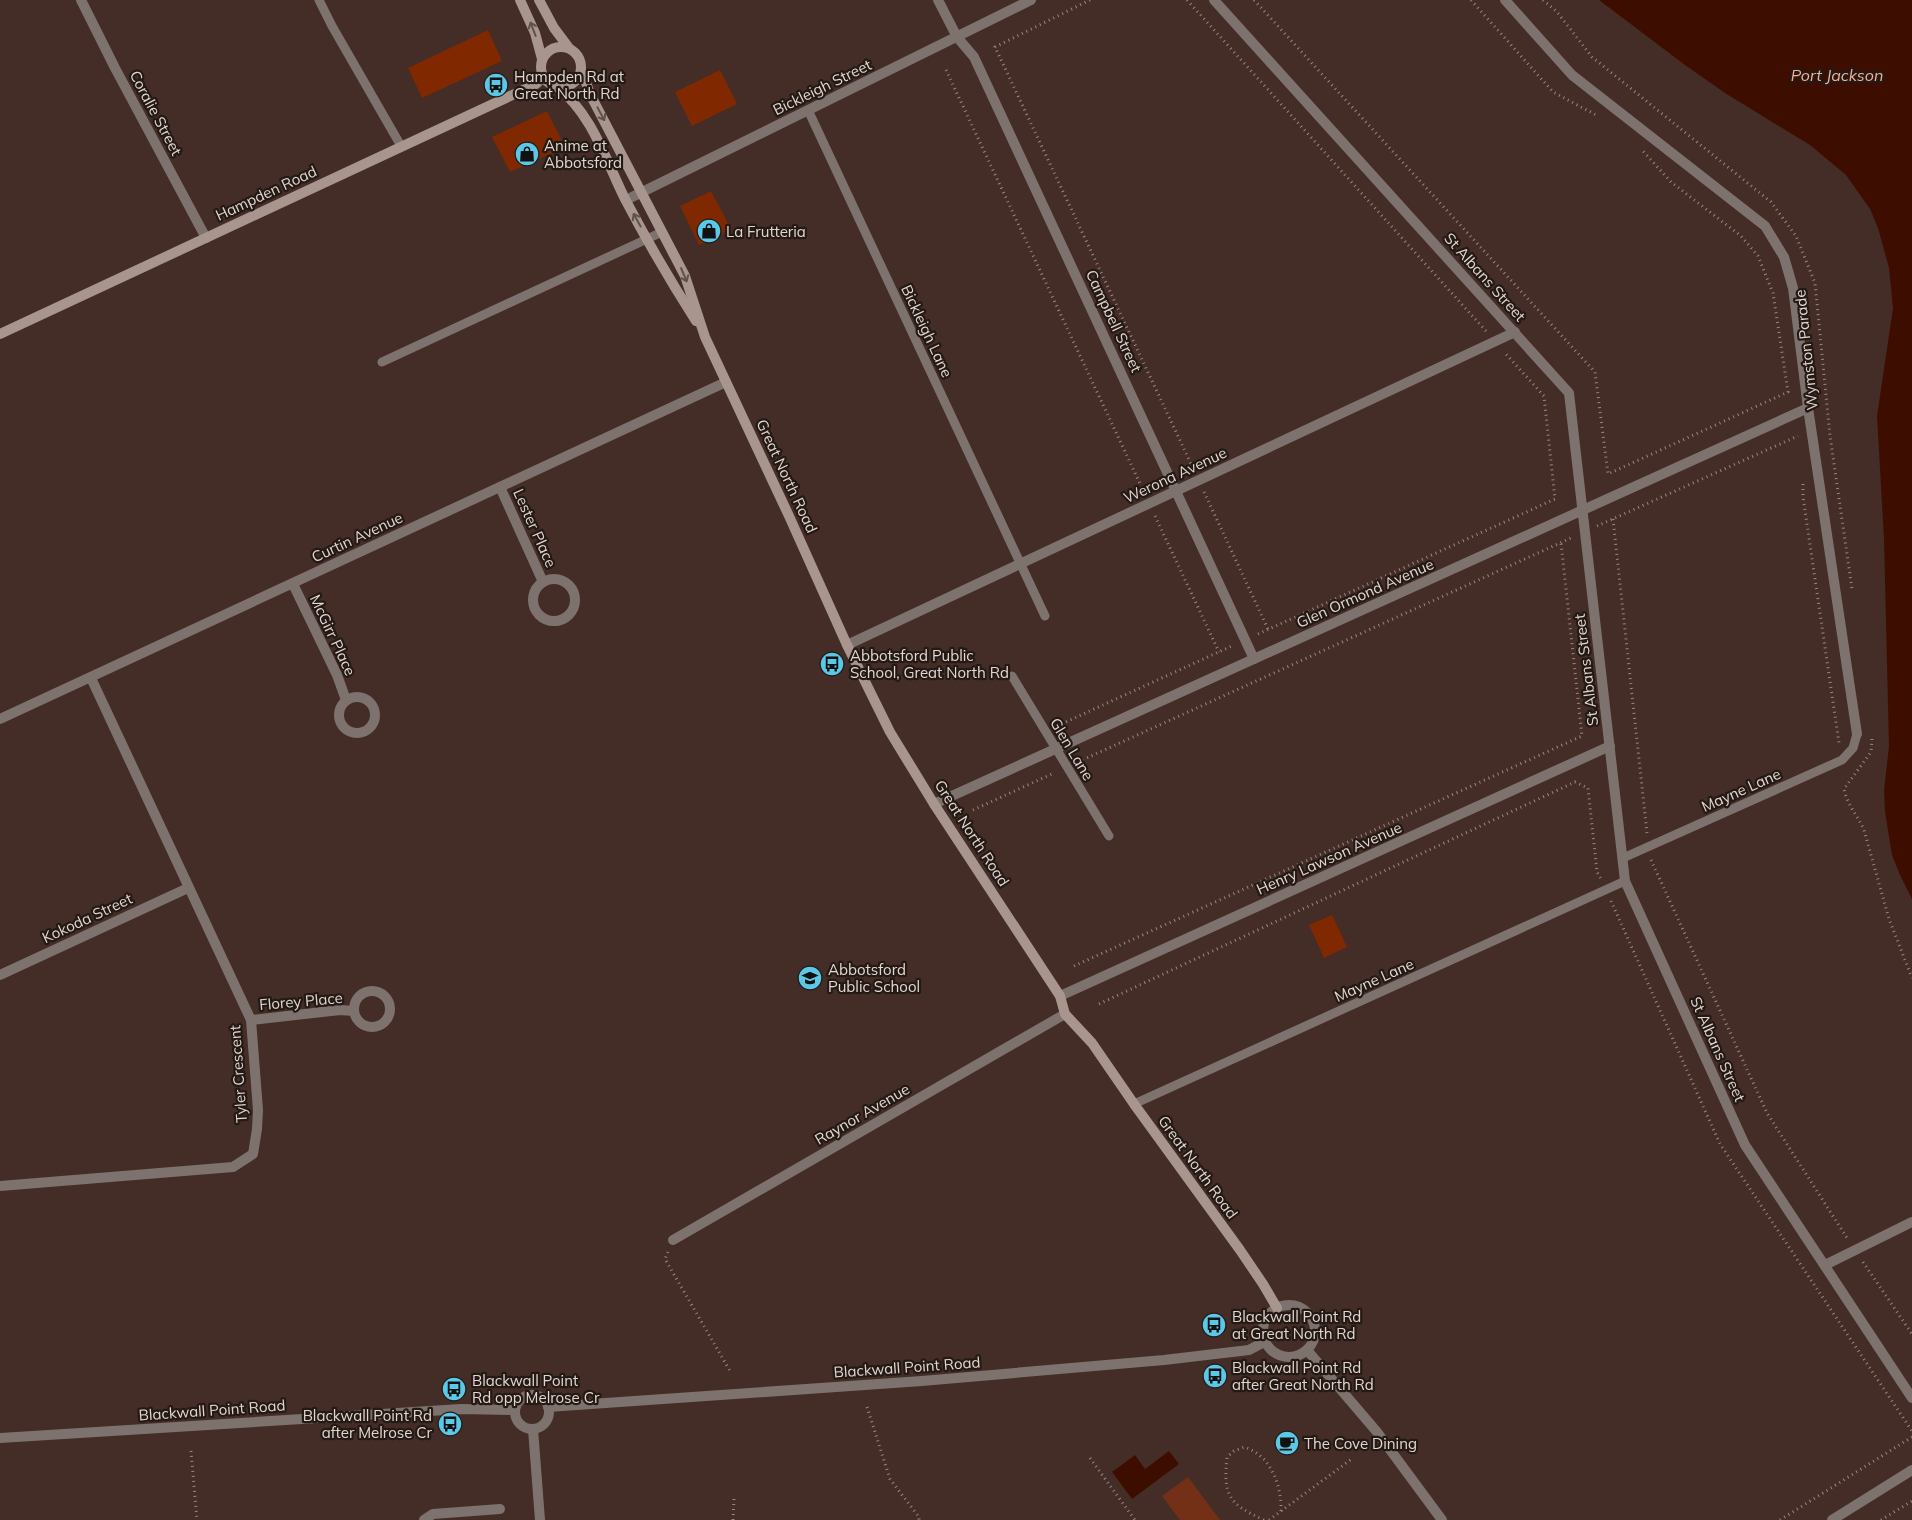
<svg xmlns="http://www.w3.org/2000/svg" width="1912" height="1520" viewBox="0 0 1912 1520" font-family="Mulish,sans-serif">
<style>
.green{fill:#743017}
.water{fill:#3d0e00}
.building{fill:#802800}
.lines{fill:none;stroke-linecap:round;stroke-linejoin:round}
.path{stroke:#9a8781;stroke-width:3;stroke-dasharray:1 4;stroke-linecap:butt}
.service{stroke:#7e726e;stroke-width:9}
.minor{stroke:#7e726e;stroke-width:10}
.tertiary{stroke:#7e726e;stroke-width:10}
.secondary{stroke:#a8958e;stroke-width:10}
.oneway{stroke:#5f514b}
.labels{text-anchor:middle;dominant-baseline:central;stroke-width:4.5;stroke-linejoin:round;paint-order:stroke}
.poi-label{font-size:15px;fill:#e4d5cf;stroke:#231915;text-anchor:start}
.street-label{font-size:15px;fill:#e4d5cf;stroke:#231915}
.water-label{font-size:16px;font-style:italic;fill:#f9ae94;stroke:#231915}
</style>
<rect width="100%" height="100%" fill="#442d26"/>
<polygon class="green" points="1188,1477 1220,1520 1180,1520 1162,1496"/>
<g class="water">
<polygon points="1599,0 1912,0 1912,899 1900,875 1892,855 1885,812 1884,790 1889,746 1884,539 1877,416 1893,308 1889,268 1878,228 1870,209 1846,175 1810,145 1725,93 1685,65"/>
<polygon points="1169,1451 1179,1464 1132,1499 1112,1472 1135,1455 1145,1469"/>
</g>
<g class="building">
<polygon points="488,30 502,61 422,98 408,68"/>
<polygon points="720,70 737,104 692,126 675,92"/>
<polygon points="547,111 565,147 510,172 492,137"/>
<polygon points="711,191 731,229 699,245 680,206"/>
<polygon points="1332,915 1347,947 1324,958 1309,925"/>
</g>
<g class="lines">
<g class="path">
<polyline points="1090,0 995,47 1193,468"/>
<polyline points="1187,0 1486,331"/>
<polyline points="1254,0 1595,372 1608,474 1788,392 1773,293 1758,256 1741,236 1671,182 1642,150"/>
<polyline points="1471,0 1553,92 1596,115"/>
<polyline points="1543,0 1557,12 1592,57 1771,202 1796,236 1815,283 1830,436 1852,589"/>
<polyline points="946,70 1143,490"/>
<polyline points="1803,484 1803,497 1839,743"/>
<polyline points="1204,492 1268,629"/>
<polyline points="1155,516 1219,652"/>
<polyline points="1613,519 1647,833"/>
<polyline points="1597,526 1798,436"/>
<polyline points="1258,634 1555,499 1544,396 1505,353"/>
<polyline points="1057,726 1234,645"/>
<path d="M 1872,739 L 1871,752 L 1844,789 C 1847,805 1858,816 1864,830 L 1889,919 L 1912,978"/>
<polyline points="1078,762 1571,538"/>
<polyline points="973,810 1054,773"/>
<polyline points="1651,860 1767,1113 1847,1238"/>
<polyline points="1611,901 1720,1144 1912,1431"/>
<polyline points="1074,966 1582,736 1561,543"/>
<polyline points="1099,1004 1575,782 1588,788 1597,872 1601,879"/>
<polyline points="668,1252 665,1259 730,1371"/>
<polyline points="1863,1262 1912,1334"/>
<polyline points="867,1407 890,1479 919,1517 919,1520"/>
<polyline points="191,1451 197,1520"/>
<polyline points="1090,1458 1135,1520"/>
<polyline points="733,1520 734,1498"/>
<path d="M 1264,1520 C 1229,1504 1223,1496 1227,1457 L 1234,1451 L 1244,1447 C 1271,1455 1282,1486 1281,1512"/>
<polyline points="1269,1520 1353,1458"/>
<polyline points="1780,1520 1912,1437"/>
<polyline points="1881,1520 1912,1501"/>
</g>
<g class="service">
<polyline points="319,0 332,26 401,146"/>
<polyline points="808,110 1045,616"/>
<polyline points="382,362 662,232"/>
<polyline points="1012,676 1109,836"/>
<polyline points="1623,858 1842,760 1853,748 1857,734"/>
<polyline points="1134,1104 1625,881"/>
</g>
<g class="minor">
<polyline points="81,0 115,68 206,238"/>
<polyline points="938,0 957,37 974,57 1254,659"/>
<polyline points="1214,0 1569,393 1625,881 1745,1145 1912,1398"/>
<polyline points="1505,0 1572,75 1765,226 1784,257 1793,288 1808,408 1857,734"/>
<polyline points="626,200 1031,0"/>
<polyline points="500,487 543,582"/>
<circle cx="554" cy="600" r="21"/>
<polyline points="293,584 337,675 346,700"/>
<polyline points="847,645 1515,332"/>
<circle cx="357" cy="715" r="18"/>
<polyline points="0,719 726,382"/>
<polyline points="934,804 1808,408"/>
<polyline points="0,975 188,888"/>
<circle cx="372" cy="1009" r="18"/>
<polyline points="1060,996 1610,746"/>
<polyline points="251,1020 340,1010 354,1011"/>
<polyline points="0,1186 233,1167 253,1154 257,1129 258,1110 251,1020 91,678"/>
<polyline points="673,1240 1065,1014"/>
<polyline points="1825,1265 1912,1222"/>
<polyline points="533,1429 540,1520"/>
<polyline points="424,1520 433,1514 500,1509"/>
<polyline points="1832,1520 1912,1470"/>
</g>
<g class="tertiary">
<circle cx="1289" cy="1331" r="26"/>
<polyline points="1307,1350 1377,1432 1442,1520"/>
<circle cx="532" cy="1412" r="17"/>
<polyline points="548,1407 922,1381 1164,1360 1249,1350 1266,1341"/>
<polyline points="0,1438 461,1409 515,1410"/>
</g>
<g class="secondary">
<polyline points="520,0 535,33 542,59"/>
<polyline points="539,0 554,28 569,48"/>
<circle cx="561" cy="67" r="20"/>
<polyline points="581,70 591,96 685,276 705,337 789,516 847,645 890,732 934,804 1060,996 1065,1014 1092,1043 1134,1104 1240,1250 1263,1284 1277,1308"/>
<path d="M 556,86 C 592,113 606,161 625,199 C 647,241 671,282 696,321"/>
<polyline points="0,334 536,84 543,77"/>
</g>
</g>
<defs><path id="oneway-shaft" d="M-6 0H5M1.5-3L5.5 0L1.5 3" fill="none" stroke-width="1.6" stroke-linecap="round" stroke-linejoin="round" transform="scale(1.25)"/></defs>
<g class="oneway">
<use href="#oneway-shaft" transform="translate(533 29) rotate(-111)"/>
<use href="#oneway-shaft" transform="translate(601 114) rotate(62)"/>
<use href="#oneway-shaft" transform="translate(637 220) rotate(-119)"/>
<use href="#oneway-shaft" transform="translate(684 275) rotate(67)"/>
</g>
<defs>
<g id="bus-disc" transform="scale(1.25)"><circle r="9.5" fill="#5bc8e7" stroke="#231915"/><path d="M-5-6H5V4H4V6H2V4H-2V6H-4V4H-5ZM-3.5-4V0h7V-4ZM-3.5 1.2v1.5H-2V1.2ZM2 1.2v1.5H3.5V1.2Z" fill="#111"/></g>
<g id="shop-disc" transform="scale(1.25)"><circle r="9.5" fill="#5bc8e7" stroke="#231915"/><path d="M-5-2.5h2.3a2.7 3.5 0 0 1 5.4 0H5L5.5 6h-11ZM-1.5-2.5h3a1.5 2.3 0 0 0-3 0Z" fill="#111"/></g>
<g id="school-disc" transform="scale(1.25)"><circle r="9.5" fill="#5bc8e7" stroke="#231915"/><path d="M0-5L7-2L0 1L-7-2ZM-4 1L0 2.5L4 1V4Q0 6-4 4Z" fill="#111"/></g>
<g id="cafe-disc" transform="scale(1.25)"><circle r="9.5" fill="#5bc8e7" stroke="#231915"/><path d="M-5.5-4.5H6V0H3Q3 3.5 0 3.5H-2.5Q-5.5 3.5-5.5 0ZM3-3.2v2h1.7v-2ZM-6 4.5H4V6H-6Z" fill="#111"/></g>
</defs>
<g fill-rule="evenodd">
<use href="#bus-disc" x="496" y="85"/>
<use href="#shop-disc" x="527" y="154"/>
<use href="#shop-disc" x="709" y="231"/>
<use href="#bus-disc" x="832" y="664"/>
<use href="#school-disc" x="810" y="978"/>
<use href="#bus-disc" x="1214" y="1325"/>
<use href="#bus-disc" x="1215" y="1376"/>
<use href="#bus-disc" x="454" y="1389"/>
<use href="#bus-disc" x="450" y="1424"/>
<use href="#cafe-disc" x="1287" y="1443"/>
</g>
<g class="labels">
<g class="poi-label">
<text x="514" y="76">Hampden Rd at<tspan x="514" dy="17">Great North Rd</tspan></text>
<text x="544" y="145">Anime at<tspan x="544" dy="17">Abbotsford</tspan></text>
<text x="726" y="231">La Frutteria</text>
<text x="850" y="655">Abbotsford Public<tspan x="850" dy="17">School, Great North Rd</tspan></text>
<text x="828" y="969">Abbotsford<tspan x="828" dy="17">Public School</tspan></text>
<text x="1232" y="1316">Blackwall Point Rd<tspan x="1232" dy="17">at Great North Rd</tspan></text>
<text x="1232" y="1367">Blackwall Point Rd<tspan x="1232" dy="17">after Great North Rd</tspan></text>
<text x="472" y="1380">Blackwall Point<tspan x="472" dy="17">Rd opp Melrose Cr</tspan></text>
<text x="432" y="1415" text-anchor="end">Blackwall Point Rd<tspan x="432" dy="17">after Melrose Cr</tspan></text>
<text x="1304" y="1443">The Cove Dining</text>
</g>
<g class="street-label">
<text transform="translate(822 87) rotate(-26)">Bickleigh Street</text>
<text transform="translate(156 113) rotate(62)">Coralie Street</text>
<text transform="translate(266 193) rotate(-25)">Hampden Road</text>
<text transform="translate(1485 277) rotate(48)">St Albans Street</text>
<text transform="translate(1114 321) rotate(65)">Campbell Street</text>
<text transform="translate(927 331) rotate(65)">Bickleigh Lane</text>
<text transform="translate(1806 350) rotate(-96)">Wymston Parade</text>
<text transform="translate(1175 475) rotate(-25)">Werona Avenue</text>
<text transform="translate(787 476) rotate(65)">Great North Road</text>
<text transform="translate(535 528) rotate(66)">Lester Place</text>
<text transform="translate(357 537) rotate(-25)">Curtin Avenue</text>
<text transform="translate(1365 593) rotate(-24)">Glen Ormond Avenue</text>
<text transform="translate(333 635) rotate(65)">McGirr Place</text>
<text transform="translate(1586 670) rotate(-97)">St Albans Street</text>
<text transform="translate(1072 749) rotate(59)">Glen Lane</text>
<text transform="translate(1741 790) rotate(-24)">Mayne Lane</text>
<text transform="translate(972 833) rotate(57)">Great North Road</text>
<text transform="translate(1329 858) rotate(-24)">Henry Lawson Avenue</text>
<text transform="translate(87 918) rotate(-25)">Kokoda Street</text>
<text transform="translate(1374 980) rotate(-24)">Mayne Lane</text>
<text transform="translate(301 1001) rotate(-5)">Florey Place</text>
<text transform="translate(1718 1049) rotate(66)">St Albans Street</text>
<text transform="translate(238 1074) rotate(-94)">Tyler Crescent</text>
<text transform="translate(862 1114) rotate(-30)">Raynor Avenue</text>
<text transform="translate(1198 1167) rotate(54)">Great North Road</text>
<text transform="translate(907 1367) rotate(-4)">Blackwall Point Road</text>
<text transform="translate(212 1410) rotate(-4)">Blackwall Point Road</text>
</g>
<g class="water-label">
<text x="1837" y="75">Port Jackson</text>
</g>
</g>
</svg>
